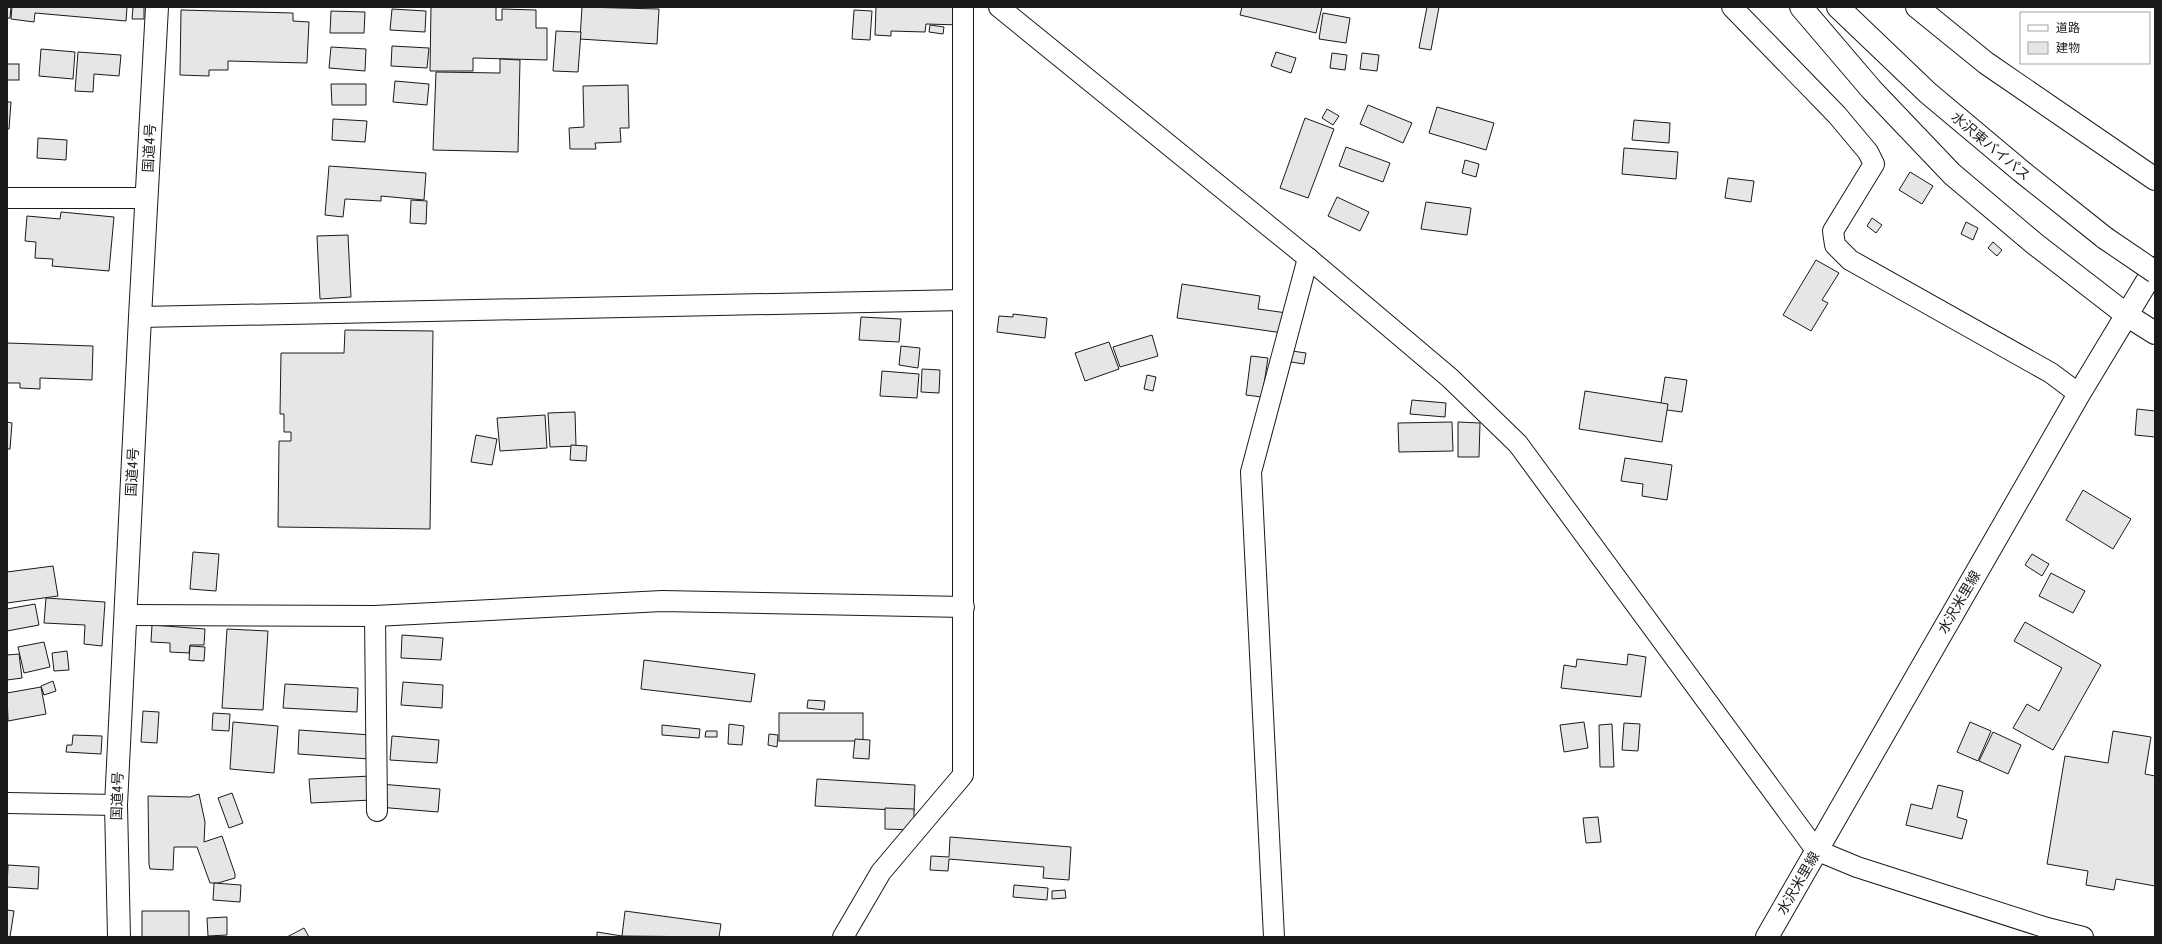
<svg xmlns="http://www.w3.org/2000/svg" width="2162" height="944" viewBox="0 0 2162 944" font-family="'Roboto Condensed','Noto Sans JP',sans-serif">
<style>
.building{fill:#e6e6e6;stroke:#1a1a1a}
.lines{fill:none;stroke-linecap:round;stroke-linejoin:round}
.minor-casing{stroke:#1a1a1a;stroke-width:22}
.major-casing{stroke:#1a1a1a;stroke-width:24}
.highway-casing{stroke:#1a1a1a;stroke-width:24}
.minor{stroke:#fff;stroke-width:20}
.major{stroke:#fff;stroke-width:22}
.highway{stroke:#fff;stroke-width:22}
.highway-bridge-casing{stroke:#1a1a1a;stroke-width:24;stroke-linecap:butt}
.highway-bridge{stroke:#fff;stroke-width:22}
.labels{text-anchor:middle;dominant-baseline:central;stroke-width:3;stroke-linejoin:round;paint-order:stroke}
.street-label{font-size:14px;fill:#1a1a1a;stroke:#fff}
</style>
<rect width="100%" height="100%" fill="#fff"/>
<g class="building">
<polygon points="7,7 11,7 10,18 7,18"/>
<polygon points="12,7 127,7 126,21 35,13 34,22 11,19"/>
<polygon points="133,7 144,7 144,19 132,19"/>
<polygon points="431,7 496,7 496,20 502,20 502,9 536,10 536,28 547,28 547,60 473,58 473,71 430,71"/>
<polygon points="582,7 659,9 657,44 580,39"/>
<polygon points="876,7 961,7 960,25 926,24 925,32 891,31 891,36 875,35"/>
<polygon points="1242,7 1322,7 1316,33 1240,15"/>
<polygon points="1427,7 1439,7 1431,50 1419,48"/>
<polygon points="392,9 426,11 425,32 390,30"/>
<polygon points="181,10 293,13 293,21 309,22 307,63 228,61 228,70 209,70 209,76 180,75"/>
<polygon points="854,10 872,11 870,40 852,39"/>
<polygon points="331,11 365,12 364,33 330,33"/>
<polygon points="1323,13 1350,18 1346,43 1319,39"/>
<polygon points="930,25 944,27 943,34 929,32"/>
<polygon points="556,31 581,32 578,72 553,71"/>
<polygon points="392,46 429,48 427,68 391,66"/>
<polygon points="331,47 366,49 365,71 329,68"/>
<polygon points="41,49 75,52 73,79 39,76"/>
<polygon points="78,52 121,55 119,76 94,74 93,92 75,91"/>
<polygon points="1276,52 1296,58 1291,73 1271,66"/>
<polygon points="1332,53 1347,55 1345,70 1330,68"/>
<polygon points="1362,53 1379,55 1377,71 1360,69"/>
<polygon points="500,59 520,60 518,152 433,150 436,72 500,73"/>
<rect x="7" y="64" width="12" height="16"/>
<polygon points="395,81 429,84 427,105 393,102"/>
<polygon points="331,84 366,84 366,105 332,105"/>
<polygon points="628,85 629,128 620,128 621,142 595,143 596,149 570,149 569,128 584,127 583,86"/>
<polygon points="7,102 11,102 9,129 7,129"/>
<polygon points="1368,105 1412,123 1403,143 1360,124"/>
<polygon points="1437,107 1494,123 1486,150 1429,133"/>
<polygon points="1327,109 1339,116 1333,125 1322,118"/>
<polygon points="1305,118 1334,129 1308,198 1280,188"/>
<polygon points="333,119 367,121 365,142 332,140"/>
<polygon points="1634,120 1670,123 1669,143 1632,140"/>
<polygon points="38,138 67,140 66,160 37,158"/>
<polygon points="1346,147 1390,163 1383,182 1339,166"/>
<polygon points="1624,148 1678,152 1676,179 1622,174"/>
<polygon points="1465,160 1479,164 1476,177 1462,173"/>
<polygon points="329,166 426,173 424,200 381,196 381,201 345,199 343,217 325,215"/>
<polygon points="1910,172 1933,186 1922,204 1899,190"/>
<polygon points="1728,178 1754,181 1751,202 1725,198"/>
<polygon points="1337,197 1369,212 1360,231 1328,216"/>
<polygon points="411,200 427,201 426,224 410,223"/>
<polygon points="1426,202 1471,208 1467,235 1421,229"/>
<polygon points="61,212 114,217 109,271 52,266 53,259 35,258 36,242 25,241 27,216 60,219"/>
<polygon points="1872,218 1882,225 1876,233 1867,226"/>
<polygon points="1966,222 1978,228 1973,240 1961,234"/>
<polygon points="348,235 351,297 320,299 317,236"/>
<polygon points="1993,242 2002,250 1997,256 1988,248"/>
<polygon points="1816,260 1839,273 1822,300 1828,303 1811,331 1783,315"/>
<polygon points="1182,284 1260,296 1258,309 1287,313 1283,333 1177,318"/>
<polygon points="1013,314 1047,318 1045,338 997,332 999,316 1013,317"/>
<polygon points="861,317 901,319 899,342 859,340"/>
<polygon points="345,330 433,331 430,529 278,527 279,441 291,441 291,432 284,432 284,414 280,414 281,353 344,353"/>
<polygon points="1152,335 1158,356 1120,367 1113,347"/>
<polygon points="1109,342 1119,369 1085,381 1075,353"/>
<polygon points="7,343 93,346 92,380 40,378 40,389 20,388 20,383 7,383"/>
<polygon points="901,346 920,348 918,368 899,365"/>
<polygon points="1292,351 1306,353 1304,364 1291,362"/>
<polygon points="1251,356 1268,358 1262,397 1246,395"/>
<polygon points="922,369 940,370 939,393 921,392"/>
<polygon points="882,371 919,374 917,398 880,396"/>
<polygon points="1147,375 1156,377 1153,391 1144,389"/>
<polygon points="1665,377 1687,380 1682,412 1660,409"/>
<polygon points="1585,391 1668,404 1662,442 1579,429"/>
<polygon points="1412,400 1446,403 1445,417 1410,414"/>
<polygon points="2137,409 2155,411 2155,437 2135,435"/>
<polygon points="575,412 576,446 550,447 548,413"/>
<polygon points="545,415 547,448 500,451 497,418"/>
<polygon points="7,422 12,423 10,449 7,449"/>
<polygon points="1452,422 1453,451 1399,452 1398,423"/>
<polygon points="1458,422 1480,423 1479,457 1458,457"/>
<polygon points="476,435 497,439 492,465 471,462"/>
<polygon points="571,445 587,446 586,461 570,460"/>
<polygon points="1625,458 1672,465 1667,500 1642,496 1643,484 1621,481"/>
<polygon points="2083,490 2131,519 2113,549 2066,520"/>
<polygon points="193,552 219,554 216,591 190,589"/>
<polygon points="2032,554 2049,564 2042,576 2025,565"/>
<polygon points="53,566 58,596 7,603 7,572"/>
<polygon points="2051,573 2085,591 2073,613 2039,596"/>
<polygon points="46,598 105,602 102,646 84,644 85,625 44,623"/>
<polygon points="35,604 39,625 7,631 7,609"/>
<polygon points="2025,622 2101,665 2053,750 2013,728 2027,704 2039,711 2062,668 2014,641"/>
<polygon points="152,625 205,629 204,645 190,645 189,653 170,652 170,643 151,642"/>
<polygon points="227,629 268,631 263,710 222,708"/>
<polygon points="402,635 443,638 441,660 401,658"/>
<polygon points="44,642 50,667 24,673 18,647"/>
<polygon points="190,646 205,647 204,661 189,660"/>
<polygon points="67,651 69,670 54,671 52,653"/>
<polygon points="19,654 22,678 7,680 7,655"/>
<polygon points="1628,654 1646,657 1641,697 1561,688 1564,665 1576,667 1577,659 1627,665"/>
<polygon points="644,660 755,674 751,702 641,689"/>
<polygon points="53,681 56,691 44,695 41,686"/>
<polygon points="403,682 443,685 442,708 401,705"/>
<polygon points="285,684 358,688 357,712 283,708"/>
<polygon points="41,687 46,714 8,721 7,693"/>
<polygon points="808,700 825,701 824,710 807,708"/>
<polygon points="143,711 159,712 157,743 141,742"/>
<polygon points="213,713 230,714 229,731 212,730"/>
<rect x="779" y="713" width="84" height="28"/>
<polygon points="233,722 278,726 274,773 230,769"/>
<polygon points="1584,722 1588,748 1564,752 1560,725"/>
<polygon points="1970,722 1991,731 1978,761 1957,752"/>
<polygon points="1624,723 1640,724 1638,751 1622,750"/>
<polygon points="729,724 744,726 742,745 728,744"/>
<polygon points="1612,724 1614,767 1600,767 1599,725"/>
<polygon points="662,725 700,729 699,738 662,735"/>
<polygon points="299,730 371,735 369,759 298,754"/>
<polygon points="706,731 717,731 717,737 705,737"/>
<polygon points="2113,731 2151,737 2145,774 2155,776 2155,886 2116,879 2114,890 2086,885 2088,871 2047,864 2065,756 2108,763"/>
<polygon points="1993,732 2021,745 2008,774 1979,761"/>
<polygon points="769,734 778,735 777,747 768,745"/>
<polygon points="73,735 102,736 101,754 66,752 67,745 72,745"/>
<polygon points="392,736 439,740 437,763 390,760"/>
<polygon points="855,739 870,740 869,759 853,758"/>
<polygon points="371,776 372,800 311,803 309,779"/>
<polygon points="817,779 915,785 914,811 815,806"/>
<polygon points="380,784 440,789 438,812 378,807"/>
<polygon points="1938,785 1963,791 1957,817 1967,820 1962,839 1906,825 1911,804 1932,809"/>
<polygon points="232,793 243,823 229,828 218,798"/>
<polygon points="199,794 205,822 204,842 222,836 235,874 235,878 218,883 210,883 197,847 174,847 173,870 150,869 149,864 148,796 190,797"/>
<polygon points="885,808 914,809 914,830 885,829"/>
<polygon points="1598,817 1601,842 1586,843 1583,818"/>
<polygon points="950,837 1071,847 1069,880 1043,878 1044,867 949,859 948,871 930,870 931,856 949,857"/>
<polygon points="8,865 39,867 38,889 7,887"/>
<polygon points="214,883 241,885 240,902 213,900"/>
<polygon points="1014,885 1048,888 1047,900 1013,897"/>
<polygon points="1065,890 1066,898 1052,899 1052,891"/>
<polygon points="7,910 14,911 10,937 7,937"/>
<rect x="142" y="911" width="47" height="26"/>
<polygon points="625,911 721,924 719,937 622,936"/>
<polygon points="227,917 227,935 208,936 207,918"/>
<polygon points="304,928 309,937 287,937"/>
<polygon points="597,932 622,936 622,937 597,937"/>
</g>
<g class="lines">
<g class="minor-casing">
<g id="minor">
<polyline points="999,7 1308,258 1450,378 1518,444 1816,850 1857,867 2047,928 2083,937"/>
<polyline points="1732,7 1837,115 1868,152 1874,164 1833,231 1835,245 1850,260 2051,373 2079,394"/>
<polyline points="7,198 146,198"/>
<polyline points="140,317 963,300"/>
<polyline points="125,615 375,616 662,601 964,607"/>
<polyline points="375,616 377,811"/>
<polyline points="7,803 116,805"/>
<polyline points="843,937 881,872 963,775 963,7"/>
<polyline points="1274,937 1251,472 1308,258"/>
</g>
</g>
<g class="major-casing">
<polyline id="major" points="1767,937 2079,394 2155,268"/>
</g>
<g class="highway-casing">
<g id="highway">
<polyline points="1801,7 1871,89 1952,174 2035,244 2128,316 2155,333"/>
<polyline points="1838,7 1928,93 2021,171 2105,238"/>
<polyline points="1917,7 1986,63 2155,179"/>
<polyline points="119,937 116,805 140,317 157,7"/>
</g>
</g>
<use href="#minor" class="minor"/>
<use href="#major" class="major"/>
<use href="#highway" class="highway"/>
<g class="highway-bridge-casing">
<polyline id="highway-bridge" points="2105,238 2155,272"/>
</g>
<use href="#highway-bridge" class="highway-bridge"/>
</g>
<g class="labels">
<g class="street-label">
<text transform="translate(1991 146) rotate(40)">水沢東バイパス</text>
<text transform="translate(149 148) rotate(-87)">国道4号</text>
<text transform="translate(132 472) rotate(-87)">国道4号</text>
<text transform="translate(1959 602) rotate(-60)">水沢米里線</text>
<text transform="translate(117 796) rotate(-88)">国道4号</text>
<text transform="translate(1798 883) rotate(-60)">水沢米里線</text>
</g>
</g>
<rect width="2162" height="944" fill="none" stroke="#1a1a1a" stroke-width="16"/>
<rect x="2020" y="12" width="130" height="52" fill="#ffffff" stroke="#a3a3a3"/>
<rect x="2028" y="25" width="20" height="6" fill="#ffffff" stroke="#a3a3a3"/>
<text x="2056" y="32" font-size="12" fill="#1a1a1a">道路</text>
<rect x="2028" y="42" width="20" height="12" fill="#e6e6e6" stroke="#a3a3a3"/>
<text x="2056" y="52" font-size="12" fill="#1a1a1a">建物</text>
</svg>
